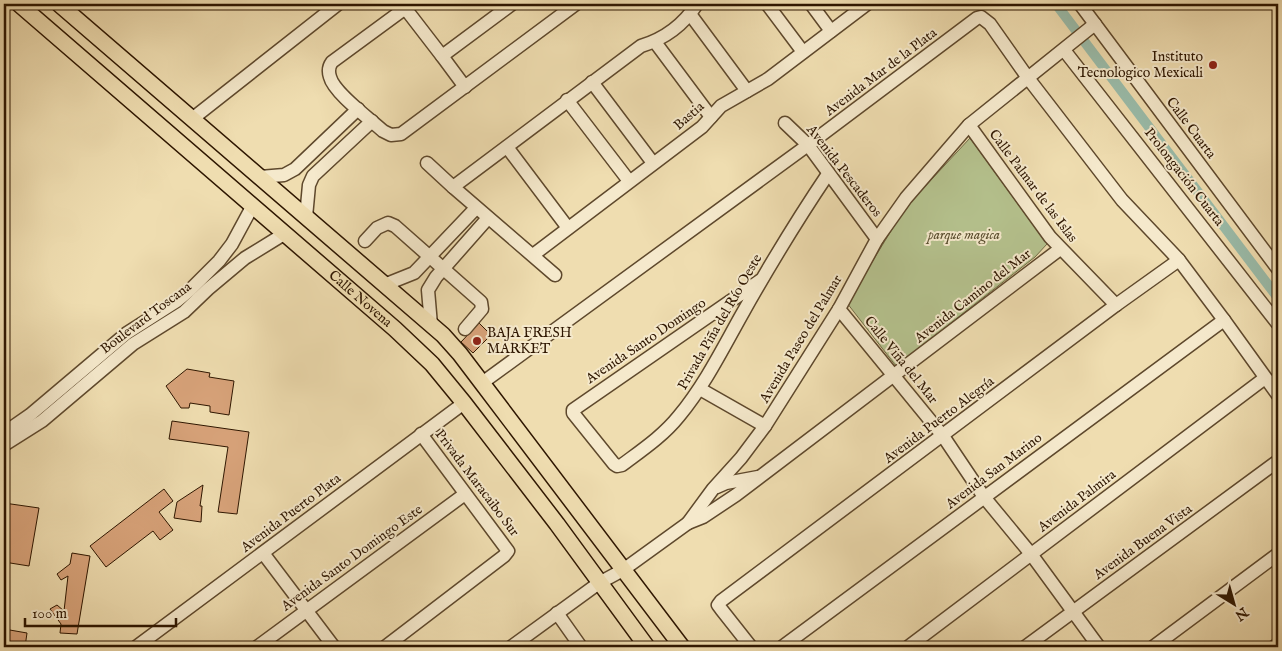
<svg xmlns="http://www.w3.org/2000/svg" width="1282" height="651" viewBox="0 0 1282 651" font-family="'IM FELL English',serif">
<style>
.green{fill:#b5c28e;stroke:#726c47}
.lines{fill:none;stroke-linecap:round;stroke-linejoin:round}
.canal{stroke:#9abcaa;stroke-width:10}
.building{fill:#d8a37a;stroke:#2e1600}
.minor-casing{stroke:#5e482c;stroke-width:15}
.major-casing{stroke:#2e1600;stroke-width:18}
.minor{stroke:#f5e9cc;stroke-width:12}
.major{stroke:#efddb0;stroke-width:15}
.poi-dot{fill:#8f2418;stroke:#f5e9cc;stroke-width:2}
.labels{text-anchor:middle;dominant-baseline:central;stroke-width:4;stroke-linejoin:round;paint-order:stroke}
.poi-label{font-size:14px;fill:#2e1600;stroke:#f5e9cc;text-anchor:end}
.street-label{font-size:14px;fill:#2e1600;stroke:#f5e9cc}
.park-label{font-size:14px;font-style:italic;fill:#564a2b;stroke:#f5e9cc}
</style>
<rect width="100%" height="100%" fill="#efddb0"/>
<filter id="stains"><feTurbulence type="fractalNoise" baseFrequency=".004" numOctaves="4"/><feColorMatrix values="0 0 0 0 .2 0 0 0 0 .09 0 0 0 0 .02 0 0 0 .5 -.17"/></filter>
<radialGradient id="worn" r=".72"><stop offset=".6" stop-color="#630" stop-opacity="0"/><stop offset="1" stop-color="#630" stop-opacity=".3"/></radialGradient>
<polygon class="green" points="970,138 1047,244 1035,257 896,366 847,303 905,208"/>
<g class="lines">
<polyline class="canal" points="1056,4 1278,298"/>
</g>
<g class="building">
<polygon points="479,323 491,335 473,353 461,342"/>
<polygon points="187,369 210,373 209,377 234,381 229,415 210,412 210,406 190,403 189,408 181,408 166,386"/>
<polygon points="172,421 249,432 237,514 218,512 228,447 169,439"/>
<polygon points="203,485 200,506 202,506 201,522 174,518 177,502"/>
<polygon points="164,489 173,501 159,512 173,530 160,540 153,531 106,567 90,546"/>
<polygon points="4,503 39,508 29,566 4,562"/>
<polygon points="72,553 90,556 77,634 60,633 61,624 50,609 57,605 64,611 68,576 61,580 57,574 70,564"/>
<polygon points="4,629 27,633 25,647 4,647"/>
</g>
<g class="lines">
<g class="minor-casing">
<g id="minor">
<path d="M 411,4 L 332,62 C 329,66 328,71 330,77 C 334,93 370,119 383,131 L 391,135 L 401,134 L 576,4"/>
<polyline points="767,4 803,52"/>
<polyline points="811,4 831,31"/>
<polyline points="1080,4 1278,269"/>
<polyline points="405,8 442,56 512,4"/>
<polyline points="690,14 747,91"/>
<polyline points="655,42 711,117"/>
<polyline points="1064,50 1278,324"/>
<polyline points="442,56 465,87"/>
<polyline points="592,82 653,163"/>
<polyline points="567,100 629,181"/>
<polyline points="192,119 338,4"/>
<polyline points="785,123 808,145 877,239"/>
<polyline points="969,125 1050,237 1116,305"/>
<polyline points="507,147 568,228"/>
<polyline points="427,163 453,187"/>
<polyline points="260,177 284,175 295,169 358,109"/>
<polyline points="306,217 309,185 313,176 372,121"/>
<polyline points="365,241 377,228 388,223 395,226 481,302 482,309 465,329"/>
<polyline points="533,255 702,127 721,106 768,79 867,4"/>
<path d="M 555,275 L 453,187 L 641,46 C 664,39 684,24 697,4"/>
<path d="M 761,280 L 573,410 L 573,413 L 614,464 L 617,466 L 622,465 C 642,450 663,436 679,416 C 704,386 722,350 741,316 C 768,268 797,220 828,174"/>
<polyline points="384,285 414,273 476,208"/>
<polyline points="839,309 943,436 984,497 1031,554 1099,647"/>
<polyline points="431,325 428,290 436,277 488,218"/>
<polyline points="482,383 808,145 977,18 981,17 990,24 1028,78 1122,200 1179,260 1224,320 1278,395"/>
<polyline points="700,389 765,426"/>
<polyline points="4,433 30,415 127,333 177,301 189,291 219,261 232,244 252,207"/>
<polyline points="4,445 42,421 133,344 184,312 208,289 245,258 284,234"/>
<polyline points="717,487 726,483 758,477"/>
<polyline points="688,523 703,517 736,495 1060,249"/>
<polyline points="263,553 334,647"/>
<polyline points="557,613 581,647"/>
<polyline points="136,647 464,403"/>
<polyline points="257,647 465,494"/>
<polyline points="385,647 504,556 508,551 421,434"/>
<polyline points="511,647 599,583 623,570 688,523 713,489 741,458 765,426 839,309 877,239 906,198 969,125 1095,24"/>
<polyline points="751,647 721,609 718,605 721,601 1116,305 1179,260"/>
<polyline points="782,647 1224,320"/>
<polyline points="908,647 1265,378"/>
<polyline points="1025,647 1278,461"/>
<polyline points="1153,647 1278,554"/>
<polyline points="1274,647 1278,644"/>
</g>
</g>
<g class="major-casing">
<g id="major">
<path id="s1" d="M 19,4 L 395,329 L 432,364 L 464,403 L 557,524 L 647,647"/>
<polyline points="59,4 443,335 460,354 482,383 682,647"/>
</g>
</g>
<use href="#minor" class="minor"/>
<use href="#major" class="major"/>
</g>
<g class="poi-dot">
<circle cx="1213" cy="65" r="5"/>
<circle cx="477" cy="341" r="5"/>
</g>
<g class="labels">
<g class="poi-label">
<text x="1203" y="57">Instituto<tspan x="1203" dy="16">Tecnologico Mexicali</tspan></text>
<text x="487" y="333" text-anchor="start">BAJA FRESH<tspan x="487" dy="16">MARKET</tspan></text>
</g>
<g class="street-label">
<text transform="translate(881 72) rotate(-37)">Avenida Mar de la Plata</text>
<text transform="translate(689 116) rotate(-41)">Bastia</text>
<text transform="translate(1191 128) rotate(53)">Calle Cuarta</text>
<text transform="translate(844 171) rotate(52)">Avenida Pescaderos</text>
<text transform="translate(1184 177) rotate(52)">Prolongación Cuarta</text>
<text transform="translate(1033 186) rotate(53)">Calle Palmar de las Islas</text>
<text transform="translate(973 296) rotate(-38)">Avenida Camino del Mar</text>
<text stroke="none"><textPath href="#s1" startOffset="451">Calle Novena</textPath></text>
<text transform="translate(146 318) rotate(-37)">Boulevard Toscana</text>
<text transform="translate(720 322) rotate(-60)">Privada Piña del Río Oeste</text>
<text transform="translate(801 339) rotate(-59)">Avenida Paseo del Palmar</text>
<text transform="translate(646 341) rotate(-34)">Avenida Santo Domingo</text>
<text transform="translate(901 360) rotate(51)">Calle Viña del Mar</text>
<text transform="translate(939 420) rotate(-37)">Avenida Puerto Alegría</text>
<text transform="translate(994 471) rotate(-37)">Avenida San Marino</text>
<text transform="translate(477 483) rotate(53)">Privada Maracaibo Sur</text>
<text transform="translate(1077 501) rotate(-37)">Avenida Palmira</text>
<text transform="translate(291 513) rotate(-37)">Avenida Puerto Plata</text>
<text transform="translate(1143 542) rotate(-36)">Avenida Buena Vista</text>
<text transform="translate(352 558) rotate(-36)">Avenida Santo Domingo Este</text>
</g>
<g class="park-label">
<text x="964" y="235">parque magica</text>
</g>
</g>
<rect width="1282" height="651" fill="none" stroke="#efddb0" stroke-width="20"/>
<rect x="5" y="5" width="1272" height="641" fill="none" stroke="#2e1600" stroke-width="2.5"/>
<rect x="10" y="10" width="1262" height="631" fill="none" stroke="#2e1600"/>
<g transform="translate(1234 604) rotate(143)" stroke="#f5e9cc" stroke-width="4" paint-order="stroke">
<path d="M0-4L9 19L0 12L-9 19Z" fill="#2e1600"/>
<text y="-8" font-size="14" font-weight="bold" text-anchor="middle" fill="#2e1600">N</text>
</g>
<path d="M25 618v8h151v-8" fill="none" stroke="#2e1600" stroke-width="2.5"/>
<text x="32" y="618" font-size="15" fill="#2e1600" stroke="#f5e9cc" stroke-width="4" paint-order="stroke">100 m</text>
<rect width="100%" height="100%" filter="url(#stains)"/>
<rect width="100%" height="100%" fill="url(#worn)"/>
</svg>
